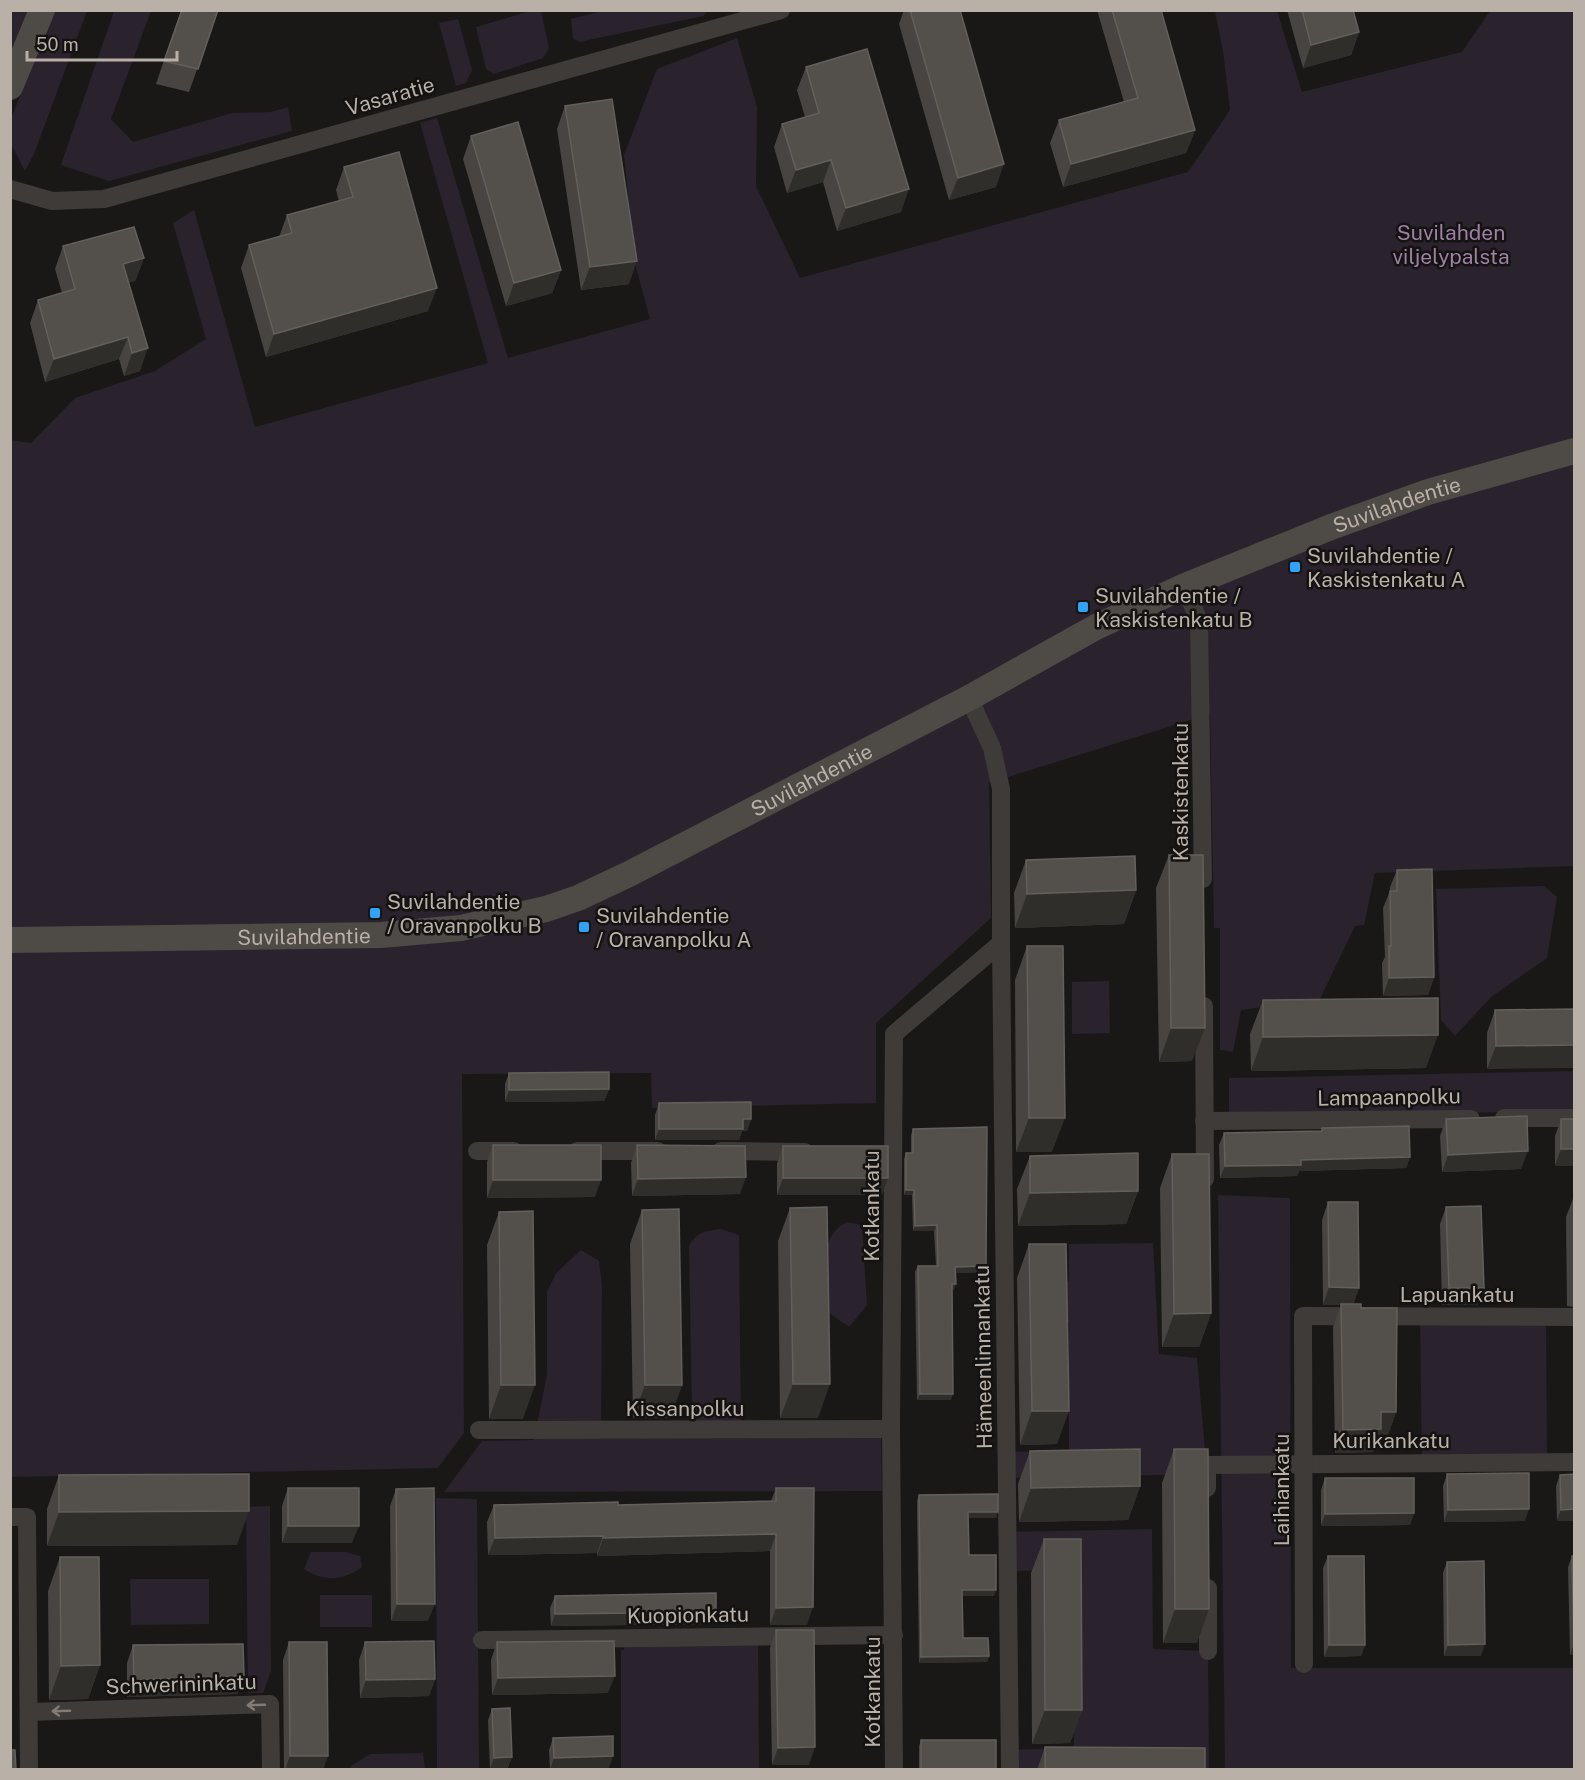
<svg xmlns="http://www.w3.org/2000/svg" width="1585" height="1780" viewBox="0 0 1585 1780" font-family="'Public Sans',sans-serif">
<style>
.green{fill:#2a222c}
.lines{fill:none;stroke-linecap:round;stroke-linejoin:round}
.street{stroke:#3e3b38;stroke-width:18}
.secondary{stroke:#4e4a45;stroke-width:26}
.wall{fill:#474441}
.shaded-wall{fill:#2f2e2b}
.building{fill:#53504c;stroke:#635f5a;stroke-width:1.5}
.oneway{stroke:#827b76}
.poi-dot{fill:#30a2f7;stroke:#141312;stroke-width:2}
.labels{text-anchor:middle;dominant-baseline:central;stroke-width:5;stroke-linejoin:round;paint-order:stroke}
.street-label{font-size:21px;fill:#b9b0a8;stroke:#141312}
.park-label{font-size:21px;fill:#9e7fa5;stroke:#141312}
.poi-label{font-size:21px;fill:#b9b0a8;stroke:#141312;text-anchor:start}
</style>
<rect width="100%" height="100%" fill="#191817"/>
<g class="green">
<polygon points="534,10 541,11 549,48 543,58 494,74 486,69 476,27"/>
<polygon points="10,11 28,11 10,53"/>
<polygon points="54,11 87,11 34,154 25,171 12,146 10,121"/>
<polygon points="114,11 151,11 111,119 133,142 232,113 271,112 288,107 292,131 109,181 61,165"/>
<polygon points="603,11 708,11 703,16 579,42 573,38 571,19"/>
<polygon points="1215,11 1277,11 1302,92 1462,52 1490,11 1574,11 1574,866 1375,873 1364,925 1355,926 1320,999 1241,1010 1233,1052 1220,1050 1220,928 1214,928 1210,714 989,783 991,918 876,1023 876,1103 652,1108 651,1073 462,1074 464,1433 438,1468 11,1477 11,440 31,443 75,398 155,371 206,339 173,223 194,210 255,427 488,363 420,123 437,118 508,358 650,319 635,264 624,155 657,69 737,38 757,107 756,186 800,278 1188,172 1230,110 1223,51"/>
<polygon points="458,19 472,70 466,83 456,86 439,23"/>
<polygon points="1544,886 1557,897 1547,958 1491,997 1455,1036 1441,1020 1436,889"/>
<polygon points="1109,981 1110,1033 1072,1034 1072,982"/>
<polygon points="1574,1071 1574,1111 1229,1117 1229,1078"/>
<polygon points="1218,1195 1290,1198 1291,1668 1574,1668 1574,1769 1225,1769"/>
<path d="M 847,1222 L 862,1225 L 867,1305 L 849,1327 L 829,1313 C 826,1283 815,1237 847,1222 Z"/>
<path d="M 721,1229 L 739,1235 L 741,1436 L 881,1434 L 882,1491 L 444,1492 L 482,1441 L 534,1440 L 547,1374 L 547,1292 L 556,1273 L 581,1250 L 599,1261 L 602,1285 L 601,1439 L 684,1437 L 692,1410 L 689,1247 C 695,1232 706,1231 721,1229 Z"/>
<polygon points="1153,1243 1159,1354 1197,1358 1207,1474 1006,1478 1006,1452 1069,1451 1069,1323 1065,1323 1065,1282 1069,1282 1069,1244"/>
<polygon points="1420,1316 1546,1317 1547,1462 1422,1463"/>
<polygon points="436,1498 477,1499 479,1769 437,1769"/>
<polygon points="270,1506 271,1671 263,1693 248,1693 246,1507"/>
<polygon points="1152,1529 1153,1649 1208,1651 1209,1769 1010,1769 1010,1750 1074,1748 1074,1570 1008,1571 1007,1532"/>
<path d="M 311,1552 L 345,1552 L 360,1556 L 362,1567 C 343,1581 324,1582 304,1569 Z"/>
<polygon points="130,1579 209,1579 209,1624 131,1625"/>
<rect x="320" y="1595" width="52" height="32"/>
<polygon points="758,1637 759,1769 621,1769 621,1650 624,1650 624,1638"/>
<polygon points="423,1753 425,1769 350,1769 351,1766 370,1754"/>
</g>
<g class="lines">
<g class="street">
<polyline points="10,189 52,201 104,199 781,10"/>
<polyline points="1185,586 1199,622 1203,879"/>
<polyline points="1001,943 1010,1770"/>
<polyline points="1204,1006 1205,1179"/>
<polyline points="1504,1118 1574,1118"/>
<polyline points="1204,1121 1471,1119"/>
<polyline points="477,1151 514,1151"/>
<polyline points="577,1151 658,1151"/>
<polyline points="721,1151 805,1152"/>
<polyline points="479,1430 891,1429"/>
<polyline points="1207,1488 1207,1465 1574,1462"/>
<polyline points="10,1517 27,1517 29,1770"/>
<polyline points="1208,1588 1208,1651"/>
<polyline points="482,1640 894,1635"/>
<polyline points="1304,1664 1303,1316 1574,1317"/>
<polyline points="29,1712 270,1704 271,1770"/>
<polyline points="894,1770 891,1429 894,1034 1001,943 1001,789 992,748 969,698"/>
</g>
<g class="secondary">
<polyline points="10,87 42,10"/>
<path id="s1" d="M 10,940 L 381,935 L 461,928 L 546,909 L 578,898 L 629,874 L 969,698 L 1096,627 L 1185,586 L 1331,527 L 1428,492 L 1574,451"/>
</g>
</g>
<g class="wall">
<polygon points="181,10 218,10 189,92 156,84"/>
<polygon points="904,10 960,10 996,187 949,200 899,24"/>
<polygon points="1097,10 1161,10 1195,130 1186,153 1063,187 1050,143 1059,120 1124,102"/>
<polygon points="1287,10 1353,10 1359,32 1351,55 1303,68"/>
<polygon points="806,67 901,212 837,231 823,182 787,193 774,147 782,124 805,117 797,90"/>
<polygon points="565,106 629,284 581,290 557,129"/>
<polygon points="471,136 561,270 552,293 506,306 463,159"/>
<polygon points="344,167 428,311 266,357 241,268 249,245 279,237 287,215 339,201 336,190"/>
<polygon points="63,246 144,258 135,281 129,282 140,371 124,376 119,359 45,382 30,323 38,300 62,293 55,269"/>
<polygon points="1169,855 1192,1061 1159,1062 1156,888"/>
<polygon points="1026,860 1136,890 1124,924 1015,928 1014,893"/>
<polygon points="1397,870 1434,977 1428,995 1383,996 1382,963 1385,957 1383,908 1390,891 1390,887"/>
<polygon points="1027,946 1052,1152 1016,1152 1015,980"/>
<polygon points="1263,1000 1426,1068 1251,1071 1250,1034"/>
<polygon points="1575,1009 1487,1069 1487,1033 1495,1010"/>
<polygon points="509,1073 609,1089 604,1101 505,1102 505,1084"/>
<polygon points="659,1103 751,1119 747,1131 742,1131 739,1140 655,1140 655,1115"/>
<polygon points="1446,1119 1521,1169 1442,1172 1440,1136"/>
<polygon points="1561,1119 1575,1119 1555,1166 1555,1136"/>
<polygon points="1322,1128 1410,1157 1406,1168 1299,1171 1297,1176 1220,1178 1219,1145 1224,1133 1321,1131"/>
<polygon points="913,1129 986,1266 984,1272 955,1273 954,1290 952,1290 951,1400 917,1400 915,1272 918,1266 936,1266 934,1231 913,1231 912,1195 904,1195 904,1159 906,1153 911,1153 911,1135"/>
<polygon points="493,1145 595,1197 487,1198 487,1162"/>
<polygon points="637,1145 740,1194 632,1196 631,1163"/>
<polygon points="783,1146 882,1195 777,1195 777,1163"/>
<polygon points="1172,1154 1211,1313 1199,1347 1162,1347 1160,1188"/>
<polygon points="1030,1156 1138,1191 1126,1224 1018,1226 1017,1189"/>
<polygon points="1574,1196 1575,1196 1575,1307 1567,1306 1566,1217"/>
<polygon points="1328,1202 1359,1288 1353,1304 1361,1308 1396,1412 1388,1435 1379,1435 1373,1452 1335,1453 1333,1327 1341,1305 1323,1305 1322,1220"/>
<polygon points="1446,1207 1484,1288 1477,1305 1442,1305 1440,1224"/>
<polygon points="790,1208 818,1418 780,1418 778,1241"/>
<polygon points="642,1210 682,1385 670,1418 633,1418 630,1244"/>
<polygon points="499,1212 523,1419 489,1419 487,1245"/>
<polygon points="1029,1244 1057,1444 1020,1445 1017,1278"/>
<polygon points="1174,1449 1197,1643 1163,1643 1162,1483"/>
<polygon points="1030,1451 1140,1486 1128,1520 1019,1522 1018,1484"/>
<polygon points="1447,1474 1525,1521 1444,1522 1443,1486"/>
<polygon points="1575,1474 1557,1521 1556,1486 1560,1475"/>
<polygon points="59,1475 237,1545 47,1546 47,1509"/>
<polygon points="1325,1478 1414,1513 1410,1525 1321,1526 1321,1490"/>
<polygon points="288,1488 352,1543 282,1543 282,1506"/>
<polygon points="776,1488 807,1625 770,1625 770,1551 597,1556 597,1553 488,1555 487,1522 494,1505 618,1505 771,1501"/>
<polygon points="396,1489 428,1621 391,1621 390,1506"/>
<polygon points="919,1495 996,1518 969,1518 969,1555 994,1596 962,1596 963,1638 989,1656 987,1662 919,1663 917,1501"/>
<polygon points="1044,1539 1082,1710 1070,1743 1032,1744 1031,1573"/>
<polygon points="1328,1556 1365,1645 1361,1656 1324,1657 1323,1568"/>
<polygon points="1572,1556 1575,1655 1570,1655 1568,1567"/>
<polygon points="60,1557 100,1665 88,1699 49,1700 48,1591"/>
<polygon points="1447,1562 1481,1656 1444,1656 1443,1573"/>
<polygon points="555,1596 712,1624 551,1626 550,1608"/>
<polygon points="776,1630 809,1765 772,1765 770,1648"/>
<polygon points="289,1642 323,1770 284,1770 283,1660"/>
<polygon points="365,1642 435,1679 429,1696 360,1698 359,1660"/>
<polygon points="497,1642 608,1693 492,1695 491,1660"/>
<polygon points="133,1645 244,1676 237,1694 127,1697 127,1663"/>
<polygon points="492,1709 512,1757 507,1769 490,1769 488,1720"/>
<polygon points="553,1738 609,1768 550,1770 549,1750"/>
<polygon points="921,1740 996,1770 919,1770 919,1746"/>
<polygon points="1045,1747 1205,1770 1037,1770"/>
</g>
<g class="shaded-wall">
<polygon points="1359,32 1351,55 1303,68 1311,45"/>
<polygon points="1195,130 1186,153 1063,187 1071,164"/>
<polygon points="831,160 823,182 787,193 796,170"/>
<polygon points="1004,164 996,187 949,200 958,178"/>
<polygon points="909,189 901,212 837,231 846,208"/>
<polygon points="144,258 135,281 115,287 123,264"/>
<polygon points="637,261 629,284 581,290 590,267"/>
<polygon points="561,270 552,293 506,306 514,283"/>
<polygon points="437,288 428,311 266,357 274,334"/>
<polygon points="128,337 119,359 45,382 54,359"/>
<polygon points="148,348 140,371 124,376 132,353"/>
<polygon points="1136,890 1124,924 1015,928 1027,894"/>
<polygon points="1434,977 1428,995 1383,996 1389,978"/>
<polygon points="1171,1028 1205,1028 1192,1061 1159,1062"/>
<polygon points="1438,1035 1426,1068 1251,1071 1263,1037"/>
<polygon points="1575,1045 1575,1068 1487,1069 1496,1046"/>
<polygon points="609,1089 604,1101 505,1102 509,1090"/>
<polygon points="1029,1118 1065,1118 1052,1152 1016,1152"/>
<polygon points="743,1119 751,1119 747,1131 742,1131 739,1140 655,1140 659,1129"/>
<polygon points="1561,1149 1575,1149 1575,1166 1555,1166"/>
<polygon points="1528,1151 1521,1169 1442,1172 1448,1155"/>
<polygon points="1410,1157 1406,1168 1299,1171 1297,1176 1220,1178 1225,1166 1301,1160"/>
<polygon points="746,1177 740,1194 632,1196 638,1179"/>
<polygon points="783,1178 888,1178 882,1195 777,1195"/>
<polygon points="493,1180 601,1180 595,1197 487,1198"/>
<polygon points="906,1190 914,1190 912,1195 904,1195"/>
<polygon points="1138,1191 1126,1224 1018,1226 1030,1193"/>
<polygon points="937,1225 934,1231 913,1231 915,1226"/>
<polygon points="986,1266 984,1272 953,1273 955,1267"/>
<polygon points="952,1284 956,1284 954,1290 950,1290"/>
<polygon points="1329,1287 1359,1288 1353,1305 1323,1305"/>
<polygon points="1449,1288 1484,1288 1477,1305 1442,1305"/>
<polygon points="1211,1313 1199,1347 1162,1347 1174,1314"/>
<polygon points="793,1384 830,1384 818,1418 780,1418"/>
<polygon points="501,1385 535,1385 523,1419 489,1419"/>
<polygon points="645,1385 682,1385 670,1418 633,1418"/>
<polygon points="920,1394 953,1394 951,1400 917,1400"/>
<polygon points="1032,1411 1069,1411 1057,1444 1020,1445"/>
<polygon points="1381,1412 1396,1412 1388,1435 1379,1435 1373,1452 1335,1453 1343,1430"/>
<polygon points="1140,1486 1128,1520 1019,1522 1031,1488"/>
<polygon points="1529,1509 1525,1521 1444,1522 1448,1510"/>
<polygon points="1575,1509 1575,1521 1557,1521 1561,1510"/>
<polygon points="249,1511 237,1545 47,1546 59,1512"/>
<polygon points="968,1512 998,1512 996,1518 966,1518"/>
<polygon points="1414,1513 1410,1525 1321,1526 1325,1514"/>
<polygon points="288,1526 359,1526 352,1543 282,1543"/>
<polygon points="776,1534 770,1551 597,1556 603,1538"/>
<polygon points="603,1536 597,1553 488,1555 495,1538"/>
<polygon points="962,1590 996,1590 994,1596 960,1596"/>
<polygon points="397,1604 435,1604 428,1621 391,1621"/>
<polygon points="813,1607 807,1625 770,1625 776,1608"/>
<polygon points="1175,1609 1209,1609 1197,1643 1163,1643"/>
<polygon points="716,1612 712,1624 551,1626 555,1614"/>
<polygon points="1485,1644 1481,1656 1444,1656 1448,1645"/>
<polygon points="1574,1644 1575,1655 1570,1655"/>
<polygon points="1329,1645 1365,1645 1361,1656 1324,1657"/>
<polygon points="989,1656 987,1662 919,1663 921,1657"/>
<polygon points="100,1665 88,1699 49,1700 61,1666"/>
<polygon points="244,1676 237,1694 127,1697 134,1680"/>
<polygon points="615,1676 608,1693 492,1695 498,1678"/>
<polygon points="435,1679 429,1696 360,1698 366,1680"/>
<polygon points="1045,1710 1082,1710 1070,1743 1032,1744"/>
<polygon points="815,1747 809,1765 772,1765 778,1748"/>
<polygon points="290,1756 328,1756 323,1770 285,1770"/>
<polygon points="613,1756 609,1768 550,1770 554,1758"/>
<polygon points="512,1757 507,1769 490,1769 494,1758"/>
</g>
<g class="building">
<polygon points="182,10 218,10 198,69 164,61"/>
<polygon points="910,10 960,10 1004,164 958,178"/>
<polygon points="1112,10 1161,10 1195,130 1071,164 1059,120 1138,98"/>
<polygon points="1302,10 1353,10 1359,32 1311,45"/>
<polygon points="867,49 909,189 846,208 831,160 796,170 782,124 819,113 806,67"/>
<polygon points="612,99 637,261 590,267 565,106"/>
<polygon points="518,122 561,270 514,283 471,136"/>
<polygon points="399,152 437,288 274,334 249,245 292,233 287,215 353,197 344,167"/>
<polygon points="134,227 144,258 123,264 148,348 132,353 128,337 54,359 38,300 75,289 63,246"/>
<polygon points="1169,855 1203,855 1205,1028 1171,1028"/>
<polygon points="1135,856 1136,890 1027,894 1026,860"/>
<polygon points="1432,869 1434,977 1389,978 1389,946 1391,946 1390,891 1397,891 1397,870"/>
<polygon points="1027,946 1063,946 1065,1118 1029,1118"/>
<polygon points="1438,998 1438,1035 1263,1037 1263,1000"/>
<polygon points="1575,1009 1575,1045 1496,1046 1495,1010"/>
<polygon points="609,1072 609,1089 509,1090 509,1073"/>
<polygon points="751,1102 751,1119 743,1119 743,1129 659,1129 659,1103"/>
<polygon points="1527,1116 1528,1151 1448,1155 1446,1119"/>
<rect x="1561" y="1119" width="14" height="30"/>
<polygon points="1409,1126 1410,1157 1301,1160 1301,1165 1225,1166 1224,1133 1322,1131 1322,1128"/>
<polygon points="987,1127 986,1266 955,1267 956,1284 952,1284 953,1394 920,1394 918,1266 938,1266 937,1225 915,1226 914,1190 906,1190 906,1153 913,1153 913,1129"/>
<rect x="493" y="1145" width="108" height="35"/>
<polygon points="637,1145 745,1146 746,1177 638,1179"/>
<rect x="783" y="1146" width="105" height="32"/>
<polygon points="1138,1153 1138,1191 1030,1193 1030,1156"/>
<polygon points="1172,1154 1209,1154 1211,1313 1174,1314"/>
<polygon points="1574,1196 1575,1196 1575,1254"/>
<polygon points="1328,1202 1358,1202 1359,1288 1329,1287"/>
<polygon points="1481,1206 1484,1288 1449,1288 1446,1207"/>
<polygon points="827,1207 830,1384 793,1384 790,1208"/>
<polygon points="679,1209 682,1385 645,1385 642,1210"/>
<polygon points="533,1211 535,1385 501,1385 499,1212"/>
<polygon points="1029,1244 1066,1244 1069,1411 1032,1411"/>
<polygon points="1341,1304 1361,1304 1361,1308 1397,1308 1396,1412 1381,1412 1381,1429 1343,1430"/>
<polygon points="1140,1449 1140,1486 1031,1488 1030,1451"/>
<polygon points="1174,1449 1208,1449 1209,1609 1175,1609"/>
<polygon points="1529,1473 1529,1509 1448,1510 1447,1474"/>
<polygon points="249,1474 249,1511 59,1512 59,1475"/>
<polygon points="1575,1474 1575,1509 1561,1510 1560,1475"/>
<polygon points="1325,1478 1414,1478 1414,1513 1325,1514"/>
<rect x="288" y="1488" width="71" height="38"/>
<polygon points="434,1488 435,1604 397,1604 396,1489"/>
<polygon points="776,1488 814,1488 813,1607 776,1608 776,1534 603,1538 603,1536 495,1538 494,1505 618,1502 618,1505 776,1501"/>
<polygon points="998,1494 998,1512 968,1512 969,1555 996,1555 996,1590 962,1590 963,1638 988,1638 989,1656 921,1657 919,1495"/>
<polygon points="1044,1539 1081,1539 1082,1710 1045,1710"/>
<polygon points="1328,1556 1364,1556 1365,1645 1329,1645"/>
<polygon points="1572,1556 1575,1556 1575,1644 1574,1644"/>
<polygon points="60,1557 99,1557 100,1665 61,1666"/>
<polygon points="1484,1561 1485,1644 1448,1645 1447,1562"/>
<polygon points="716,1593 716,1612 555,1614 555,1596"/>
<polygon points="776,1630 814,1630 815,1747 778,1748"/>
<polygon points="434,1641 435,1679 366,1680 365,1642"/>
<polygon points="614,1641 615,1676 498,1678 497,1642"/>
<polygon points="289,1642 327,1642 328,1756 290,1756"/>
<polygon points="243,1644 244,1676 134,1680 133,1645"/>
<polygon points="510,1708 512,1757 494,1758 492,1709"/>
<polygon points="613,1736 613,1756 554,1758 553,1738"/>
<rect x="921" y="1740" width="75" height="30"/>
<polygon points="1045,1747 1205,1748 1205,1770 1045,1770"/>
<polygon points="10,1750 15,1750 16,1770 10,1770"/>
</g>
<defs><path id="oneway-shaft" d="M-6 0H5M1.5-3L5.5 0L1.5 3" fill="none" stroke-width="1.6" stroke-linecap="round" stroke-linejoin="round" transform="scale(1.5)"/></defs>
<g class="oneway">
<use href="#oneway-shaft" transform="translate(256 1705) rotate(178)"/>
<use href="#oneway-shaft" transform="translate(61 1711) rotate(178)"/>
</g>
<g class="poi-dot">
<rect x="1289" y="561" width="12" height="12" rx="3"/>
<rect x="1077" y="601" width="12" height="12" rx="3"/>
<rect x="369" y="907" width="12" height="12" rx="3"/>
<rect x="578" y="921" width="12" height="12" rx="3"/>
</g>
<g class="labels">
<g class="street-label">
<text transform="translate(390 96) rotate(-16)">Vasaratie</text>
<text stroke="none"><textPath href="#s1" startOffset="1482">Suvilahdentie</textPath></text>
<text stroke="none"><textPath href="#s1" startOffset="834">Suvilahdentie</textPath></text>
<text transform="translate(1180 792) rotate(-90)">Kaskistenkatu</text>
<text stroke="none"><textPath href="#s1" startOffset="294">Suvilahdentie</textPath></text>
<text transform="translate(1389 1097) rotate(-1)">Lampaanpolku</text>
<text transform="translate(871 1206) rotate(-90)">Kotkankatu</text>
<text x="1457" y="1294">Lapuankatu</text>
<text transform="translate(983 1357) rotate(-91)">Hämeenlinnankatu</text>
<text x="685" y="1408">Kissanpolku</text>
<text x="1391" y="1440">Kurikankatu</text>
<text transform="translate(1281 1490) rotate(-90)">Laihiankatu</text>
<text transform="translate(688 1615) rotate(-1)">Kuopionkatu</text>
<text transform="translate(181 1684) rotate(-2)">Schwerininkatu</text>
<text transform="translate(872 1692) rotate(-90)">Kotkankatu</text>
</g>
<g class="park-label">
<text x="1451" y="232">Suvilahden<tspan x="1451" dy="24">viljelypalsta</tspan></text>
</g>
<g class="poi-label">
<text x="1307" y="555">Suvilahdentie /<tspan x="1307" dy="24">Kaskistenkatu A</tspan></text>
<text x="1095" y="595">Suvilahdentie /<tspan x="1095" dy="24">Kaskistenkatu B</tspan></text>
<text x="387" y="901">Suvilahdentie<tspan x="387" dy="24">/ Oravanpolku B</tspan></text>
<text x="596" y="915">Suvilahdentie<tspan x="596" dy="24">/ Oravanpolku A</tspan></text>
</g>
</g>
<rect width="1585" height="1780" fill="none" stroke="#b9b0a8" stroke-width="24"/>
<path d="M27 51v9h150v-9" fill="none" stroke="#b9b0a8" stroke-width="3"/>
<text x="36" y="51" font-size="18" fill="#b9b0a8" stroke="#141312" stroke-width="4.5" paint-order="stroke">50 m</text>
</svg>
